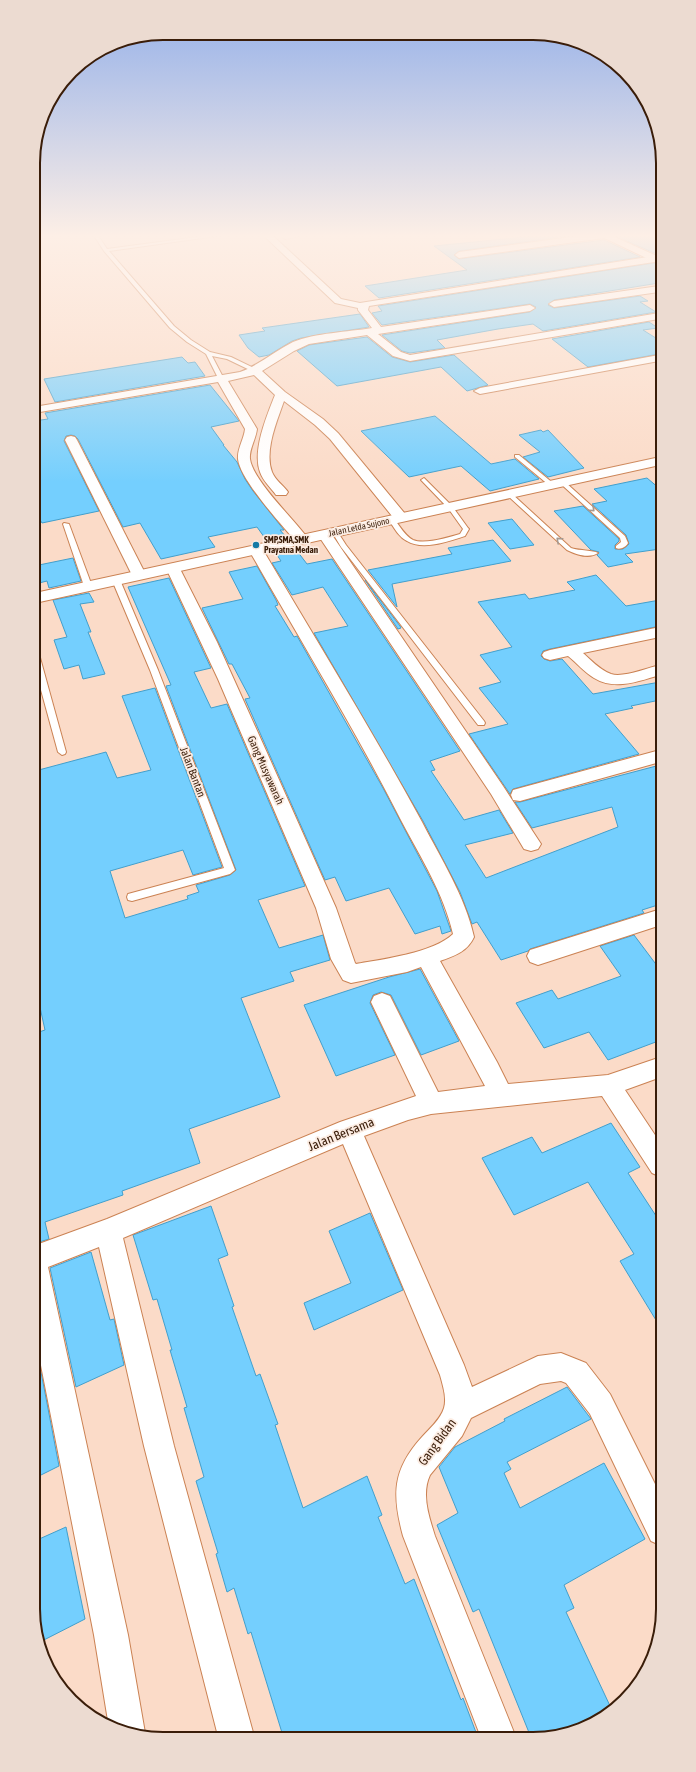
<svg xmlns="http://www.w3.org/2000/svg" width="696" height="1772" viewBox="0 0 696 1772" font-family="'Asap Condensed',sans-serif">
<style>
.building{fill:#74cffe;stroke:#429fcc}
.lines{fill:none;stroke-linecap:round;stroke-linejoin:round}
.service-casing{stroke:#cb8253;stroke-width:2}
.minor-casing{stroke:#cb8253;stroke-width:2}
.tertiary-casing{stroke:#cb8253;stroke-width:2}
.trunk-casing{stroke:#cb8253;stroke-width:2}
.service{fill:#fff;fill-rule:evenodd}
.minor{fill:#fff;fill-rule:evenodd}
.tertiary{fill:#fff;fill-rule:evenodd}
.trunk{fill:#fff;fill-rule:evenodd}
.oneway{stroke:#a69990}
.poi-dot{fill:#157ba6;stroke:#fcece2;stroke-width:1.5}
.labels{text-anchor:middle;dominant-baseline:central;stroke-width:3.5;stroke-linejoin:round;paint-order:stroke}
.far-street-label{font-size:9px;fill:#3a1d09;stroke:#fcece2}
.far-poi-label{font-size:9px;font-weight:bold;fill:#3a1d09;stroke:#fcece2;text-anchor:start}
.street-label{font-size:11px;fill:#3a1d09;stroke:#fcece2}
.near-street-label{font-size:13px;fill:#3a1d09;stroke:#fcece2}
.rim{fill:none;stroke:#3a1d09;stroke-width:2}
</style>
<rect width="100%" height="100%" fill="#fbdbc8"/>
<g class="building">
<polygon points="554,234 582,234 459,251 454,255 459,259 604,240 640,257 379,298 365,286 467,270 434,246"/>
<polygon points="611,234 659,234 659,255"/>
<polygon points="654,263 659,265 659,283 554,300 548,305 554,308 640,296 648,301 640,302 656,312 543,331 533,324 498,329 437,340 445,348 410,353 402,351 382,335 530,312 536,307 530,304 382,325 372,313 382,311 378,306"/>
<polygon points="360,314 369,327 301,338 292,341 269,355 259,357 248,348 239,335 265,331 262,328"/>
<polygon points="649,322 658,328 643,330 659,340 659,354 588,367 552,339"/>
<polygon points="367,337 392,357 410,362 454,355 488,385 467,391 441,367 337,386 297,351 309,345"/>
<polygon points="182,357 188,363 195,362 205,376 55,402 44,379"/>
<polygon points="210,385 239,421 211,427 224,445 223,445 237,462 245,479 253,491 284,530 280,530 286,537 267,541 257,527 208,537 215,547 161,559 140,523 123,527 78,439 75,436 71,435 66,436 64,441 99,511 42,523 34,510 34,421 48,419 45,413"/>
<polygon points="435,416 491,464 515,459 539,479 490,491 461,466 409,477 361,431"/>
<polygon points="541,430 543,432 548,430 584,468 548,477 523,457 540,452 519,435"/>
<polygon points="647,478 660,489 660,549 625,554 633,562 608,567 597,555 599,552 591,550 554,511 583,506 619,539 619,541 615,545 615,549 623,549 629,544 626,535 592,504 607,501 594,489"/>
<polygon points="512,519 534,545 510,549 488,523"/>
<polygon points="493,540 511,561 392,584 397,607 368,570 452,554 448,548"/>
<polygon points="294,547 307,564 332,559 460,751 430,761 435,770 431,771 464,820 499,810 513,833 465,845 486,878 618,827 612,807 532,828 515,802 520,802 660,765 661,904 642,910 644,913 530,949 528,951 501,960 477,922 472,924 460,892 423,821 314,633 348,626 323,587 292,595 272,563 281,561 275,552"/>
<polygon points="73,558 81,581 49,588 47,581 39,583 34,572 34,566"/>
<polygon points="257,566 276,600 278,605 275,606 294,637 297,636 383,788 437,891 451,931 442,934 440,926 415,934 389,888 346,901 335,877 325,880 245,699 250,698 232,664 229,664 202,608 243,599 229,572"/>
<polygon points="596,575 626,606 660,600 660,626 550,649 543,651 541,656 544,659 550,661 562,659 593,694 660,682 660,700 631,706 633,708 605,714 639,754 513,789 510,794 469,734 508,724 479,688 501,682 480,655 512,647 478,602 525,594 529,599 575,590 567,582"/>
<polygon points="169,578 211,668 194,672 211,708 227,704 305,886 258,900 279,948 323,935 330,960 290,972 294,981 241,998 280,1097 189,1129 200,1163 122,1191 123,1195 45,1222 49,1239 36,1243 36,1033 45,1030 36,989 35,771 106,752 117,778 151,770 122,696 155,688 222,867 193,875 183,850 110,871 125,918 188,899 187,896 199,892 196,885 230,875 236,870 166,686 171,685 128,587"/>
<polygon points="365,580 400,626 401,628 398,629"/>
<polygon points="89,593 94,602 80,604 91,632 88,632 105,674 83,679 79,665 64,669 54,640 67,637 53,600"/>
<polygon points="634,935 661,971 661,1040 608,1060 589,1032 544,1048 516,1003 552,990 558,999 621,976 600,946"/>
<polygon points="420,969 459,1041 421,1055 391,995 381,992 373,995 370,1003 395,1055 336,1076 304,1005 389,977"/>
<polygon points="611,1123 640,1167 628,1173 662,1225 662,1330 620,1261 634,1254 588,1182 514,1215 482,1158 532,1137 542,1153"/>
<polygon points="211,1206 228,1255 218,1259 234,1306 232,1307 256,1376 260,1374 278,1424 275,1425 303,1508 367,1476 382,1515 378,1517 405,1584 414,1579 461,1700 463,1698 477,1735 283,1736 251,1632 248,1634 234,1588 227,1592 216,1554 218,1553 196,1481 204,1477 184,1408 187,1407 170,1350 172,1350 157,1299 153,1300 133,1235"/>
<polygon points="370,1213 403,1290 314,1330 304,1303 351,1283 329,1231"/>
<polygon points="91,1252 110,1320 114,1319 124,1365 76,1387 50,1268"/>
<polygon points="37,1351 59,1466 37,1477"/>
<polygon points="567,1387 591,1419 507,1462 511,1469 504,1473 520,1508 604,1463 645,1539 564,1585 574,1608 566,1612 611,1708 566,1735 530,1735 479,1609 473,1612 437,1525 458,1513 439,1467 455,1447 505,1421 504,1419"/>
<polygon points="66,1527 85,1619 38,1643 37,1540"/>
</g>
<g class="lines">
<g class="service-casing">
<g id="service">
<polygon points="93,234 97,234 107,249 220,234 231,234 109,251 174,326 191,340 210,352 231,357 258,370 258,372 254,372 227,359 212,356 224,379 219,380 206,354 187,342 170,328 104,251"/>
<polygon points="515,455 519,455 554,484 554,486 550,486 515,457"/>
<path d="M 424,478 L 452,506 L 468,528 L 469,529 L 465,536 C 449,541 423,551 407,541 C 399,537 394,528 389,520 L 390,519 L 394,519 C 400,526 405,536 413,540 C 425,545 449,537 460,534 L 463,529 L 448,508 L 422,481 L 421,480 Z"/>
<path d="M 561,482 L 565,482 L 625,536 L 628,543 C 626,547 620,550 616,548 L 616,546 L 621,542 L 620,538 L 561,484 Z"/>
<path d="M 507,493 L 511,493 L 571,548 C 580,551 593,550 598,553 C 589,559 575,554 567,550 L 507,495 Z"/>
<polygon points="64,523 69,524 92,586 91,588 88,588 84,586 63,524"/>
<polygon points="333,531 337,531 346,545 484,721 485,723 484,725 478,725 341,547 332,532"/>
<polygon points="113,578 116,578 120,580 158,670 235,870 230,874 132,901 128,900 127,897 128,894 224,868 150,670 112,580"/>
<polygon points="35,652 39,654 66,752 65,754 62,755 58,752 35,668"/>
</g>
</g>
<g class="minor-casing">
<g id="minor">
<path d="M 262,234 L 271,234 L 341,299 L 360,303 L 654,256 L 658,259 L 654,262 L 369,306 L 368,310 L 381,327 L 530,305 L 535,308 L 530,311 L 378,334 L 401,352 L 410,355 L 659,313 L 659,319 L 410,361 L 393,356 L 367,335 L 309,344 L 294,351 L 262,371 L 285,392 L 323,419 L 338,433 L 406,515 L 408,518 L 406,521 L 396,521 L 330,439 L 315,425 L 284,401 C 277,421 264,451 272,472 C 275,480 283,485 288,492 L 286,495 L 276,495 C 271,488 263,481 260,472 C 252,451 267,415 275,395 L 254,375 L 228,381 L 257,429 C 256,439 249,449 250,459 C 253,481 295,520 309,540 L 307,543 L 297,543 C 283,526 240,480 238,459 C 237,449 244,439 245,429 L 218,382 L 34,413 L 34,407 L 240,372 C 259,365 275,351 293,342 C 315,333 348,332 372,328 L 358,310 L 358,308 L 335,303 Z"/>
<polygon points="282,234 302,234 301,236 285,239 281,236"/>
<polygon points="593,234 608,235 604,238 459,258 455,255 459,252"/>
<polygon points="659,286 659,292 554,307 549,304 554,301"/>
<polygon points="659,355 659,361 480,394 474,391 480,388"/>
<polygon points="71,436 75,437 77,440 146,575 144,578 139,579 134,578 132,575 65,440 67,437"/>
<polygon points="325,531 330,532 503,786 541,844 538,849 531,851 524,849 491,794 318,535 320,532"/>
<path d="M 256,546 L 261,547 L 263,550 C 316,640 372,730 422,822 C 441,859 465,896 474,937 C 467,952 454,956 440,961 L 497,1062 L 508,1084 L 608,1075 L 661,1057 L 661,1077 L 625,1090 L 661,1144 L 661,1177 L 652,1173 L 602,1096 L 431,1114 L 408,1120 L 364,1136 L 464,1365 L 472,1387 L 538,1356 L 561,1353 L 586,1363 L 610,1394 L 662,1498 L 662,1546 L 651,1541 L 590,1414 L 566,1383 L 561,1381 L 540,1384 L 471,1418 L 462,1436 L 430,1475 C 421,1494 429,1517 435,1536 L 515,1735 L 480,1735 L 403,1536 C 392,1495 392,1470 422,1437 C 429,1429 441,1419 444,1408 C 447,1398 443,1386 440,1375 L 343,1144 L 123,1238 L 174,1446 L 254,1736 L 218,1736 L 144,1446 L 99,1247 L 48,1267 L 128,1635 L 145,1733 L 144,1737 L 138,1737 L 109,1727 L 94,1635 L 37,1345 L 36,1245 L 107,1219 L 340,1122 L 416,1096 L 371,1002 L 374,996 L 382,993 L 390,996 L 438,1092 L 485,1086 L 421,967 L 407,972 L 351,983 L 343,980 L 331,959 L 316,908 L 218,679 L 166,568 L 168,565 L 173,564 L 178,565 L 217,642 L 268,755 L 336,908 L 355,963 L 356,964 C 384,959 433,953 453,934 C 444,894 421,858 402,822 C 355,729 300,640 249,550 L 251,547 Z"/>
<path d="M 660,627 L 660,637 L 583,653 C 591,660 600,670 611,674 C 623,678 647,668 660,665 L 660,675 C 639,681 615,691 594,678 C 584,672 577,663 568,656 L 550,660 L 544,658 L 542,655 L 544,652 L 550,650 Z"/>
<polygon points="660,750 660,762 520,801 513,800 511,795 513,790"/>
<polygon points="661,909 661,925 538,965 530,962 527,956 530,950"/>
</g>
</g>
<g class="tertiary-casing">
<polygon id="tertiary" points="596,234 608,234 659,257 659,264"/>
</g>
<g class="trunk-casing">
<polygon id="trunk" points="660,457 660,465 35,603 35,593"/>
</g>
<use href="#service" class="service"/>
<use href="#minor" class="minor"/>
<use href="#tertiary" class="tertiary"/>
<use href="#trunk" class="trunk"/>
</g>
<defs><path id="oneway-chevron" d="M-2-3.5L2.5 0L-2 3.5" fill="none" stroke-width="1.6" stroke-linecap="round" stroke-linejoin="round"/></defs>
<g class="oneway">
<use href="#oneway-chevron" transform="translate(592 509) rotate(42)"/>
<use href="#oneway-chevron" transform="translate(559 540) rotate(-138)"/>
</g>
<linearGradient id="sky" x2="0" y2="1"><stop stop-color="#94b0e9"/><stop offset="0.49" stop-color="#fdefe6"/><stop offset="1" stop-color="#fdefe6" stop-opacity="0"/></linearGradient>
<rect width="696" height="482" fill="url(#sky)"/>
<circle class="poi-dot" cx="256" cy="545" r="4"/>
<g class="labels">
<g class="far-street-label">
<text transform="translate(359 527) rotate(-12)">Jalan Letda Sujono</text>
</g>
<g class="far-poi-label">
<text x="264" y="540">SMP,SMA,SMK<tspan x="264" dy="10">Prayatna Medan</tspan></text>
</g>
<g class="street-label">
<text transform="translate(266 770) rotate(66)">Gang Musyawarah</text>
<text transform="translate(193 772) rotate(69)">Jalan Bantan</text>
</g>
<g class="near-street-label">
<text transform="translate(341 1134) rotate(-22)">Jalan Bersama</text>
<text transform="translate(437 1442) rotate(-54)">Gang Bidan</text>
</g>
</g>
<path d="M0 0H696V1772H0ZM163 40H533A123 123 0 0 1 656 163V1609A123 123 0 0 1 533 1732H163A123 123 0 0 1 40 1609V163A123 123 0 0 1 163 40Z" fill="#ecdbd1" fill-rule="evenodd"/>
<path class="rim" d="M163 40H533A123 123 0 0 1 656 163V1609A123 123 0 0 1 533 1732H163A123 123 0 0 1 40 1609V163A123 123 0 0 1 163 40Z"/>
</svg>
